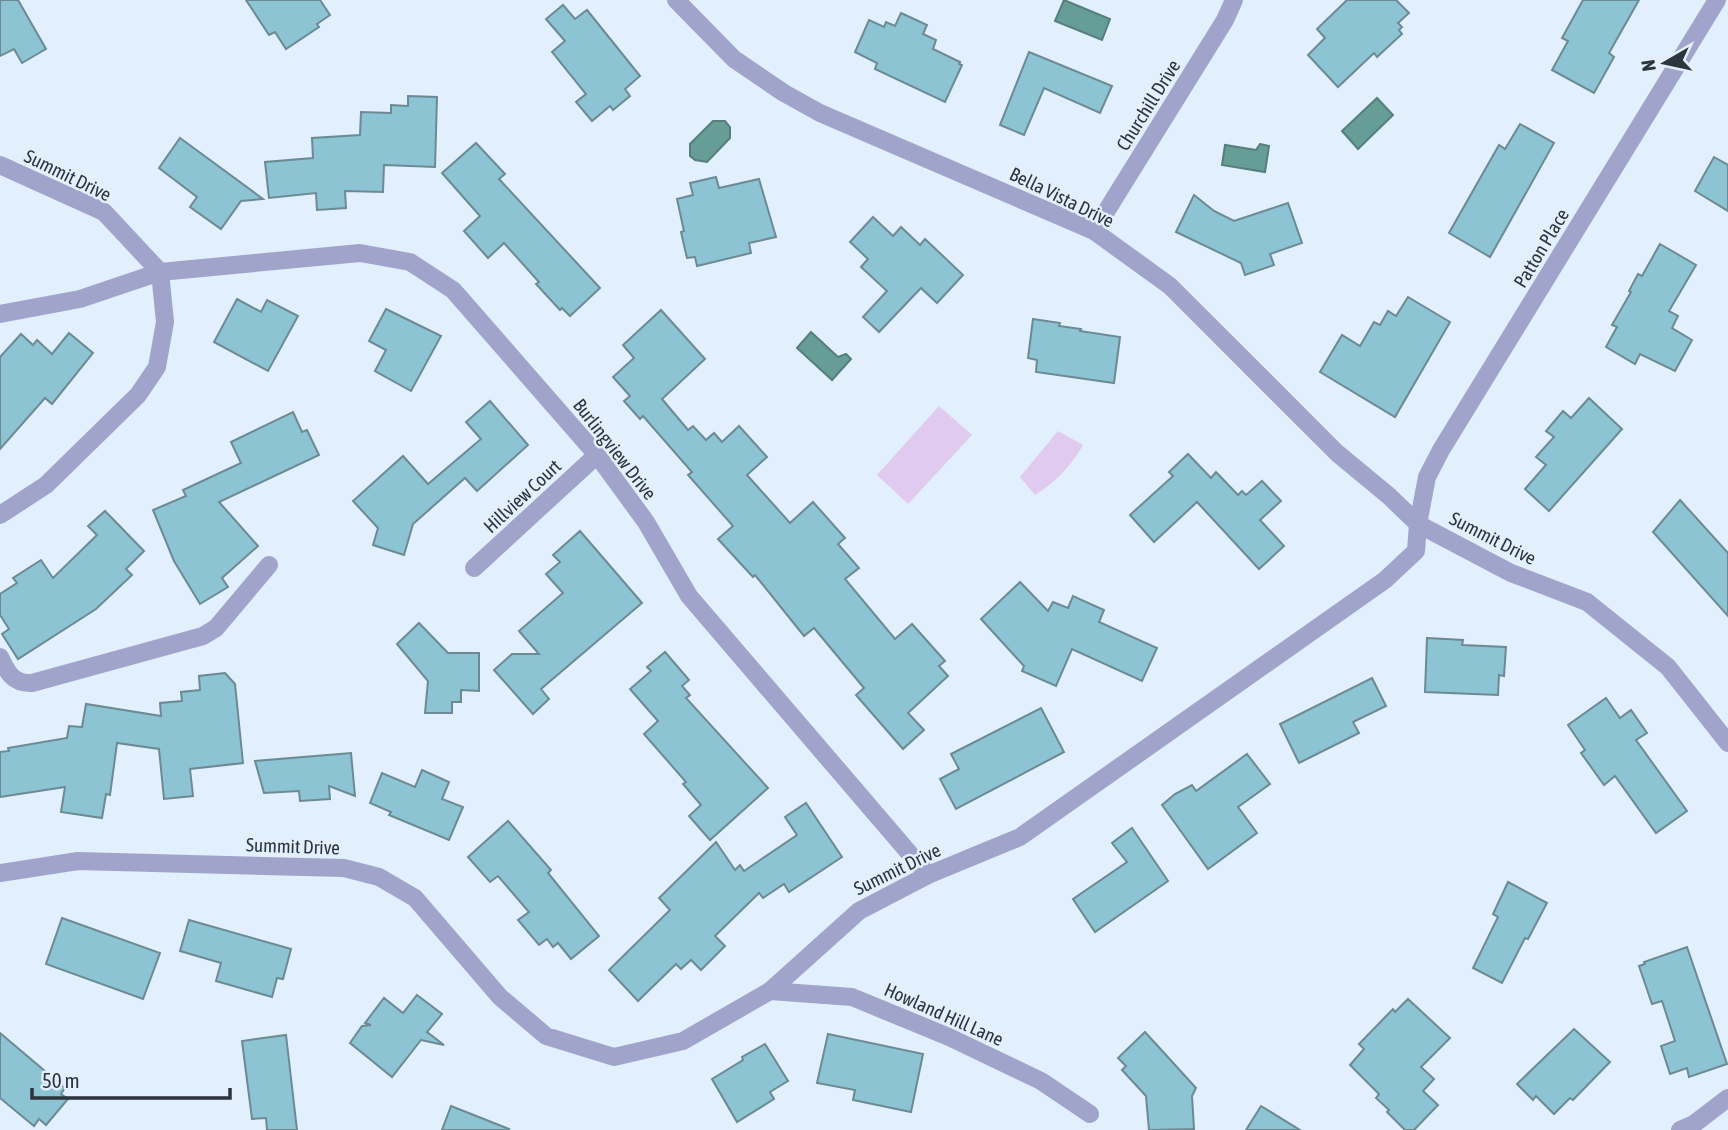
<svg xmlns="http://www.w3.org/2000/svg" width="1728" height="1130" viewBox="0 0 1728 1130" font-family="'Asap Condensed',sans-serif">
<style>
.green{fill:#e1caef}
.water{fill:#669e97;stroke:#557e7c;stroke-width:2}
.building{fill:#8dc4d4;stroke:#6c8a93;stroke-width:2}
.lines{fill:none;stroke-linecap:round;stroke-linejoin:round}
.minor{stroke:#a1a4ca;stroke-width:18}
.labels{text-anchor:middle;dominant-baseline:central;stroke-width:5;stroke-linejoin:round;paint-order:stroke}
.street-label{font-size:19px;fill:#2c343c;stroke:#e2effc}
</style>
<rect width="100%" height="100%" fill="#e2effc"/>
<g class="green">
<polygon points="939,406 972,435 908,504 877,475"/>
<path d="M 1058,431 L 1083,445 C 1070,467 1057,481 1035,495 L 1020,477 Z"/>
</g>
<g class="water">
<polygon points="1064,0 1110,19 1102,40 1055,21"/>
<polygon points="1377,98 1393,115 1358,149 1342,131"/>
<polygon points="713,121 725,121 730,127 730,138 707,162 695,160 690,156 690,144"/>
<polygon points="1260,144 1269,146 1265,172 1222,165 1225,145 1256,150"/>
<polygon points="811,332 838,357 846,354 851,359 832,380 797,348"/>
</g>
<g class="building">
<polygon points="0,0 18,0 46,49 22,63 14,49 0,56"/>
<polygon points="246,0 320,0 330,15 317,24 319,27 286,49 275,32 269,35"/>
<polygon points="1347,0 1396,0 1409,13 1398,23 1402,27 1399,30 1402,34 1377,57 1374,53 1338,87 1308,55 1325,38 1317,29"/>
<polygon points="1583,0 1639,0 1609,53 1614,57 1594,93 1552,70 1568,41 1562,38"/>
<polygon points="563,5 575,19 587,10 640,76 625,89 630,96 613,110 610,106 592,121 576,102 586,94 552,52 565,41 546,19"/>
<polygon points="901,13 927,25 923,34 936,40 933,49 960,62 959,64 962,65 945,102 875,69 877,63 855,52 869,20 884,27 886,22 895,26"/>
<polygon points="1029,52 1112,86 1100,113 1044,88 1024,135 1000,125"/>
<polygon points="408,96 437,97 435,167 384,165 383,192 345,191 346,208 317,210 316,193 269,198 265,162 313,158 312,138 360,135 361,112 391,113 391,105 408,106"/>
<polygon points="1520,124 1554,143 1490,257 1449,233 1499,145 1505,149"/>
<polygon points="180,138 263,199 241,201 221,229 190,207 197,197 159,168"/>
<polygon points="476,143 505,174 499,179 600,288 570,316 562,308 560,310 536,284 539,282 504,243 488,258 464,231 480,216 442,173"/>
<polygon points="1714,157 1728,165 1728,211 1695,191"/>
<polygon points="716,177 719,188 759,179 776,237 749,243 751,253 697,266 695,257 687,258 681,232 684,231 677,199 693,195 690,183"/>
<polygon points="1194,195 1214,211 1234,221 1288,203 1302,243 1270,254 1274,265 1245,275 1241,263 1176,232"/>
<polygon points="873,217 893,236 901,227 920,245 925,239 963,275 937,303 921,288 879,332 863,317 887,291 861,267 868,259 850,242"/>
<polygon points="1660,244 1696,265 1669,311 1678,316 1672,328 1692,340 1675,371 1640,354 1635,364 1606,347 1617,327 1612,325 1631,292 1629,291 1638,274 1642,276"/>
<polygon points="1408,297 1450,322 1395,417 1320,372 1342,335 1360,346 1374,322 1380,325 1388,311 1396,316"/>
<polygon points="237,299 261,312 267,300 298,316 268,371 214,342"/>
<polygon points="386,309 441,336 411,391 375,371 386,350 369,341"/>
<polygon points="661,310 705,359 662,399 688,430 693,426 706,440 714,433 722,442 739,426 767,457 747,475 790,523 813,502 845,538 838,544 859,568 845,579 895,639 912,624 945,661 939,666 948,676 908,713 924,730 903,749 856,695 864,688 814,628 804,636 755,575 753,577 718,539 733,526 688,475 692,472 643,416 640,419 624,401 630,396 613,377 634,358 623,345"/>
<polygon points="1033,319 1060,323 1059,326 1081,329 1080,331 1120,337 1114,383 1036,372 1037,360 1028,358"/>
<polygon points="69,333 93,353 52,404 45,398 0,449 0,357 21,334 33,345 37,340 52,354"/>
<polygon points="1589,398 1622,429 1549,511 1525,489 1546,465 1536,457 1554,437 1546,431 1563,411 1571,418"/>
<polygon points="490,401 528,445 477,491 465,478 413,524 404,555 373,545 378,528 353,501 403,456 428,484 481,439 466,422"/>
<polygon points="293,412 302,432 307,430 319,455 219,502 258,546 222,578 228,587 200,604 174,561 153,510 186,496 183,490 241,463 231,442"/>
<polygon points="1188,454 1211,478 1216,472 1238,495 1242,491 1246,495 1262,481 1281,501 1260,520 1284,546 1259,569 1197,502 1154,542 1130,515 1173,476 1169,472"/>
<polygon points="1680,500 1728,553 1728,616 1653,532"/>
<polygon points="105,511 144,551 126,569 132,575 96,609 18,659 2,634 9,629 0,615 0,594 17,583 13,578 41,560 53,578 97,535 88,526"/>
<polygon points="580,531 642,603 541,689 549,699 533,714 494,670 512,654 539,654 519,631 563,593 546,574 560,562 553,555"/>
<polygon points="1020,582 1048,611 1053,602 1068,608 1073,596 1104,610 1099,622 1157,648 1142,681 1072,649 1056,686 1022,671 1024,666 981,619"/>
<polygon points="419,623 448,653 479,653 479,691 461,690 461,702 452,702 452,713 425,713 428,681 397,644"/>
<polygon points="1427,638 1463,640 1462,645 1506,647 1504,676 1499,675 1498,695 1425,692"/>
<polygon points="665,652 689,680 682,686 690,695 686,698 768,788 710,840 689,816 701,805 683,784 686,782 644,734 658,721 630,689 651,671 647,667"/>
<polygon points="225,673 235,684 243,763 190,769 193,796 164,799 159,749 117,743 110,795 106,794 102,818 61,812 65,787 0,797 0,752 9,751 8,748 67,738 69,726 82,727 86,704 161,716 160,703 182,701 181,692 200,690 199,676"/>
<polygon points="1372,678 1386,706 1353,722 1359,733 1299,763 1280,724"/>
<polygon points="1606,698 1620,718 1631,710 1647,733 1636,740 1687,811 1656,833 1615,776 1604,785 1581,753 1585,750 1568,725"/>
<polygon points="1041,708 1064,752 956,809 940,779 959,769 951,754"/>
<polygon points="351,753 355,796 329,786 330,799 300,801 299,791 264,793 255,761"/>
<polygon points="1247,754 1270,784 1238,807 1257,833 1208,869 1162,805 1175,794 1192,785 1196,791"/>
<polygon points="422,770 449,782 442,799 463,807 449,840 389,815 391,812 370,803 382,773 415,787"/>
<polygon points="806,803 842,857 789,892 784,884 763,898 759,893 715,936 725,946 701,970 691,960 681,969 676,964 638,1001 609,970 670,910 659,898 716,842 735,870 740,865 744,871 797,835 785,817"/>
<polygon points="508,821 551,870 548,873 599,936 571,959 558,943 553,947 547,939 539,945 518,920 529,912 498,876 490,882 468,857"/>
<polygon points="1132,828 1168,881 1095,932 1073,899 1127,862 1112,843"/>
<polygon points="1508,882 1547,903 1528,939 1525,938 1502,983 1473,968 1498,917 1493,914"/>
<polygon points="62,918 160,953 143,999 46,964"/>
<polygon points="189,920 291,949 283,979 277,978 272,997 216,981 221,963 180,951"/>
<polygon points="1687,947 1727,1064 1689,1077 1687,1068 1670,1074 1661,1046 1675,1041 1662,1001 1652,1004 1639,966 1645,964 1644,962"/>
<polygon points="417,995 442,1014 427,1032 444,1045 421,1040 392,1077 350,1043 362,1026 371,1025 365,1023 384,998 403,1013"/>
<polygon points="1408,999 1450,1038 1421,1067 1434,1079 1423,1091 1438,1105 1414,1130 1405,1130 1387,1112 1389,1110 1376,1098 1379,1094 1350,1065 1364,1049 1359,1044 1393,1009 1395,1012"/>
<polygon points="1574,1029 1610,1062 1573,1100 1570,1098 1554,1114 1536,1096 1533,1100 1517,1084"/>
<polygon points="1145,1032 1196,1088 1192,1096 1194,1129 1149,1130 1146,1096 1122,1070 1126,1066 1118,1058"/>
<polygon points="0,1033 65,1088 61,1094 68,1099 46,1125 39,1119 34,1126 0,1098"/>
<polygon points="828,1034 923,1054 911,1112 853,1100 855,1090 817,1083"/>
<polygon points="286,1035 297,1130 267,1130 266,1118 252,1119 242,1041"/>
<polygon points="765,1044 788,1081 770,1092 774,1099 737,1122 712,1079 743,1060 742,1057"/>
<polygon points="451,1106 509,1129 508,1130 442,1130"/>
<polygon points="1261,1106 1300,1130 1246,1130"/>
</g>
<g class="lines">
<g class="minor">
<polyline points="676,0 734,59 784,93 820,113 1094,231 1170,286 1337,453 1389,496 1418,524 1511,573 1587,602 1668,667 1728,743"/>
<polyline points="0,165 104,212 160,272 165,322 157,367 138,395 46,485 0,515"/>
<polyline points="1094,231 1225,20 1234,0"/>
<polyline points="0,314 80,299 160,272 360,253 410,262 453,290 597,455 646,522 689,596 928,875"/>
<polyline points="474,568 597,455"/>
<path d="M 0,657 C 7,672 13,684 32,683 L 203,636 L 216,628 L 269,565"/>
<polyline points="0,873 78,861 344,868 379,877 415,898 500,997 546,1036 614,1057 683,1041 770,991 859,911 928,875 1020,837 1385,580 1416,551 1418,524 1427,477 1441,450 1717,0"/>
<polyline points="770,991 852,997 949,1037 1041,1081 1090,1114"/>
<polyline points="1680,1130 1694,1124 1728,1098"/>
</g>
</g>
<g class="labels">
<g class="street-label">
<text transform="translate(1148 105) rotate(-58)">Churchill Drive</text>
<text transform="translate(68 175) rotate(26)">Summit Drive</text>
<text transform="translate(1062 197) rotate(26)">Bella Vista Drive</text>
<text transform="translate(1541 248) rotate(-59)">Patton Place</text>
<text transform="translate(615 449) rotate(52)">Burlingview Drive</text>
<text transform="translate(522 496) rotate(-43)">Hillview Court</text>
<text transform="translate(1493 538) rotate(27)">Summit Drive</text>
<text transform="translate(293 846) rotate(2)">Summit Drive</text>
<text transform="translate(897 869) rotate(-26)">Summit Drive</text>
<text transform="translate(944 1014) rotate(24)">Howland Hill Lane</text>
</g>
</g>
<g transform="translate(1665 63) rotate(261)" stroke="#e2effc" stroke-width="5" paint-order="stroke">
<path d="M0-5L12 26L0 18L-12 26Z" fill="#2c343c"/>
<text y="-10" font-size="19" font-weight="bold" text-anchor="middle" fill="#2c343c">N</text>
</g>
<path d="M32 1088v10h198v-10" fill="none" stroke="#2c343c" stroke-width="3.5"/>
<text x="42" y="1088" font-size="21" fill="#2c343c" stroke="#e2effc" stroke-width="5" paint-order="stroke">50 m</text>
</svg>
